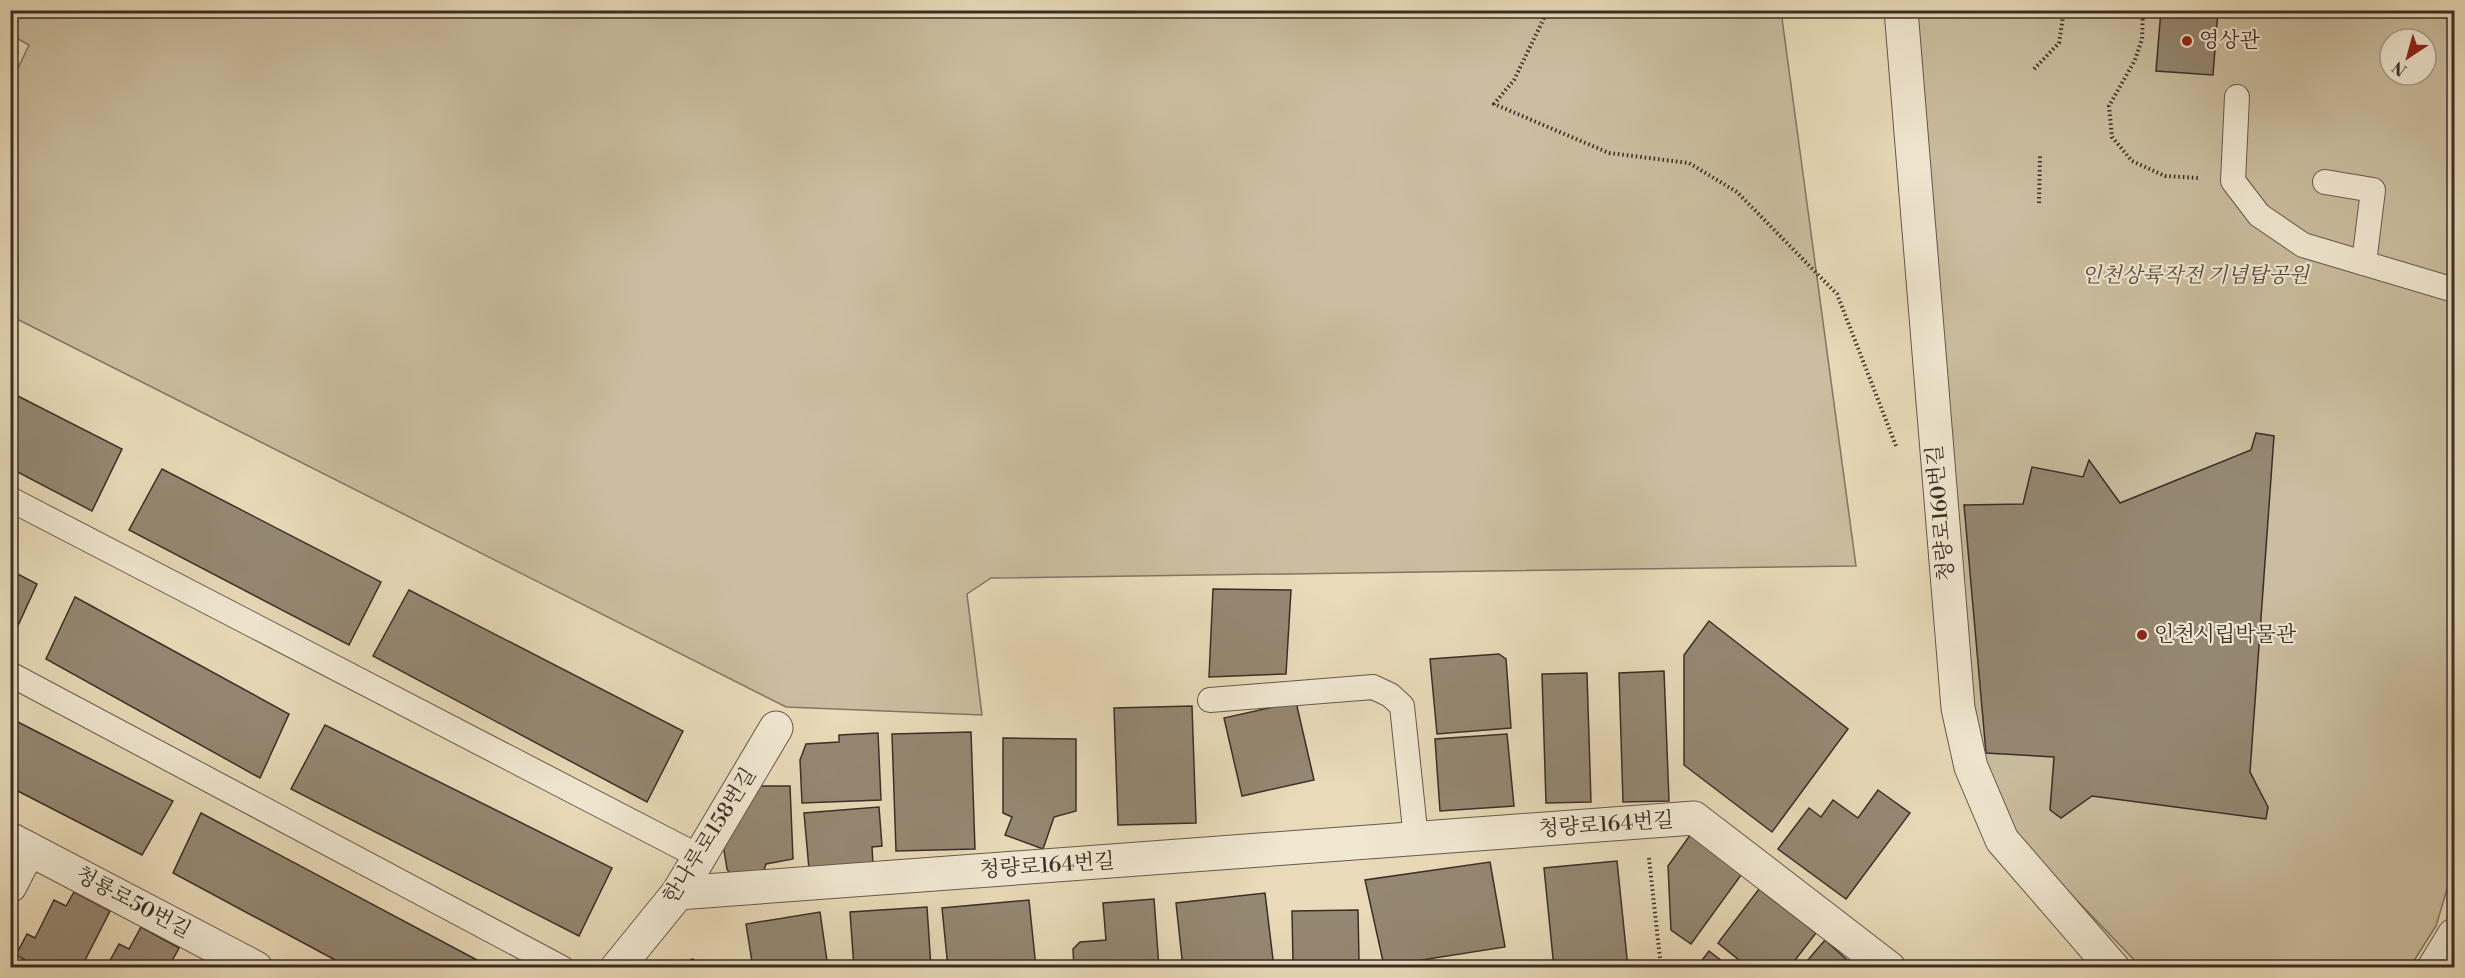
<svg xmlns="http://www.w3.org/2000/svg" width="2465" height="978" viewBox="0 0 2465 978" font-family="'Libre Bodoni','Noto Serif KR',serif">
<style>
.green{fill:#cbbea0;stroke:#827664;stroke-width:1.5;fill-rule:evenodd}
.building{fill:#958873;stroke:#3a2e27;stroke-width:1.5}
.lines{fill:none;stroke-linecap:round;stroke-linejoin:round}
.service-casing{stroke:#66594c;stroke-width:26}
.minor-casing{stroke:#66594c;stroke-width:35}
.tertiary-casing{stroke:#66594c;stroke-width:35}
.path{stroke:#3a2e27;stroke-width:4;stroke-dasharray:1.5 3;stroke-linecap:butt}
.service{stroke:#f1e8d2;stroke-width:24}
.minor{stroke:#f1e8d2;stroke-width:33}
.tertiary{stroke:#f1e8d2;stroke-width:33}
.poi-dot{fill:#8f2418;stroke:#f1e8d2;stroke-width:2}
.labels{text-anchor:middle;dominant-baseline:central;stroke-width:4.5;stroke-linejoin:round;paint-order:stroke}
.poi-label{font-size:21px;fill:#3a2e27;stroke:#f1e8d2;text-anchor:start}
.park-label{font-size:21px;font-style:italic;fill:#574b3f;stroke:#f1e8d2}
.street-label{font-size:21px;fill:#3a2e27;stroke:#f1e8d2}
</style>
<rect width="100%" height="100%" fill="#e9dbb9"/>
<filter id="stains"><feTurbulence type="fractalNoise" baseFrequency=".00333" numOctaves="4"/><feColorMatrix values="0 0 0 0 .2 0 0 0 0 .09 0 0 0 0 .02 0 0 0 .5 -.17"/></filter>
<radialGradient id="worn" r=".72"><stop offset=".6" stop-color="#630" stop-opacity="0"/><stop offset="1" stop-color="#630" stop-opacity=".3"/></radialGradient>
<g class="green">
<polygon points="11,10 1781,11 1856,566 991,578 967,594 982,715 786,707 11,316 11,83 29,45 11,35"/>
<path d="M 1914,11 L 2454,11 L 2454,866 L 2436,926 L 2410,967 L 2141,967 L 2014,835 L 1987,771 L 1974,718 ZM 2390,39 L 2426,39 L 2426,75 L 2390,75 Z"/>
</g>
<g class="building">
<polygon points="2161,10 2218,10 2213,75 2156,71"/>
<polygon points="10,392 122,449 92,511 10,468"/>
<polygon points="2256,433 2274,436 2250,772 2268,807 2266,819 2092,796 2061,818 2050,810 2054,757 1986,753 1964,505 2023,504 2032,467 2083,477 2089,460 2120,503 2251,450"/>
<polygon points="162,469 381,582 349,645 129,530"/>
<polygon points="10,570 37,584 10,643"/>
<polygon points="1213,589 1291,590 1286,674 1209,677"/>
<polygon points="409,590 683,731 647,802 373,656"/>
<polygon points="75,597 289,714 260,778 46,659"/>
<polygon points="1709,621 1848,729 1772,832 1684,765 1684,655"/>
<polygon points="1499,654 1506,659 1511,728 1437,734 1430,659"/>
<polygon points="1664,671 1669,801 1623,802 1619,673"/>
<polygon points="1587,673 1591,802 1546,803 1542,674"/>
<polygon points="1296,702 1314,780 1242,796 1224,718"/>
<polygon points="1192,706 1196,823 1118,825 1114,708"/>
<polygon points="10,718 173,801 142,855 10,787"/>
<polygon points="325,725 612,868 579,936 291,789"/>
<polygon points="971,732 975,849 896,851 892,734"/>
<polygon points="878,733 881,800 802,803 800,760 806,744 839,742 839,735"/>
<polygon points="1507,734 1514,806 1440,811 1435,739"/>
<polygon points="1003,738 1076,739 1076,811 1054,817 1043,849 1005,835 1012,817 1003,813"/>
<polygon points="753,786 790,786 793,859 766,864 763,873 733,879 727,869 723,844"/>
<polygon points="1878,790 1910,813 1846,899 1778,849 1809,808 1821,817 1833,800 1858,818"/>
<polygon points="879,807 882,846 872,847 873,864 809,869 804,813"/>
<polygon points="201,813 492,968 350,968 173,873"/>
<polygon points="1693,831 1744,871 1691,944 1671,930 1668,866"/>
<polygon points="1617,861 1628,968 1554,968 1544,868"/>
<polygon points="1490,862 1505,947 1384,966 1365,880"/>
<polygon points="1759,889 1816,933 1789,968 1749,968 1718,943"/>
<polygon points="74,892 110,911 81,968 40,968 16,955 27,934 35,938 54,900 66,906"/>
<polygon points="1265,893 1274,968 1183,968 1176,903"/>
<polygon points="1154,899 1159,968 1074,968 1073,949 1080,942 1106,940 1103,903"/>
<polygon points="1029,900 1036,968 948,968 942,908"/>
<polygon points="927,907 931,968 854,968 850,912"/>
<polygon points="1358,910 1359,961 1293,962 1292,911"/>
<polygon points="820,912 828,968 753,968 746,924"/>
<polygon points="141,927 179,948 168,968 106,968 119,944 129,949"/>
<polygon points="1825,940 1856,968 1801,968"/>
<polygon points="1709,951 1731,968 1696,968"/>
<polygon points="692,959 701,963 704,968 684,968 687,962"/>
</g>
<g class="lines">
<g class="service-casing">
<g id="service">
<polyline points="2237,97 2233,181 2259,215 2303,245 2454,290"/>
<polyline points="2325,182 2373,190 2364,263"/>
<polyline points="10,499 700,857"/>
<polyline points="10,674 562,968"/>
<polyline points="1210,700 1373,687 1390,695 1402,706 1416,839"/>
</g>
</g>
<g class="minor-casing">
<g id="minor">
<polyline points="1901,10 1958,708 1971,767 2002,840 2113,968"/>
<polyline points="10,839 256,968"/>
<polyline points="10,886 29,849"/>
<polyline points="678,893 1694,818 1889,968"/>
<polyline points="617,968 678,893 776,728"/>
</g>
</g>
<g class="tertiary-casing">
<polyline id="tertiary" points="2434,968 2454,935"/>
</g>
<g class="path">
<polyline points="1548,10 1514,80 1494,104 1609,153 1689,163 1737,192 1837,294 1896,446"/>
<polyline points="2143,10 2142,39 2135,60 2109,106 2112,137 2132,161 2165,176 2199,178"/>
<polyline points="2034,69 2059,43 2064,10"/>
<polyline points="2039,203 2040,155"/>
<polyline points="1649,858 1661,968"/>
</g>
<use href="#service" class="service"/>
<use href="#minor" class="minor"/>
<use href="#tertiary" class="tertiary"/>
</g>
<g class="poi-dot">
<circle cx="2187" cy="41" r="6"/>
<circle cx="2142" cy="635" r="6"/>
</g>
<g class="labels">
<g class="poi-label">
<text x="2199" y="41">영상관</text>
<text x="2154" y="635">인천시립박물관</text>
</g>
<g class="park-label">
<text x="2195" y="276">인천상륙작전 기념탑공원</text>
</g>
<g class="street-label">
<text transform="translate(1941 513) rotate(-95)">청량로160번길</text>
<text transform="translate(1606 825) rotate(-4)">청량로164번길</text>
<text transform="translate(710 836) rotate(-58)">한나루로158번길</text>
<text transform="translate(1047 866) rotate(-4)">청량로164번길</text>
<text transform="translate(133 903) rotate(28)">청룡로50번길</text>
</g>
</g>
<rect width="2465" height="978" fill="none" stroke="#e9dbb9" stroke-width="36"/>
<rect x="12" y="12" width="2441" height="954" fill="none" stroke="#3a2e27" stroke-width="3"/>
<rect x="18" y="18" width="2429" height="942" fill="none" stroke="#3a2e27" stroke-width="1.5"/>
<g transform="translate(2408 57) rotate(216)"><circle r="28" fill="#f1e8d2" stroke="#a89e8e" stroke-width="1.5"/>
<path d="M0-4.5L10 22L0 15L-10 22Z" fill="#8f2418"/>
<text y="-9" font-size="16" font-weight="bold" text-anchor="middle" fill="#3a2e27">N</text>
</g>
<rect width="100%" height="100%" filter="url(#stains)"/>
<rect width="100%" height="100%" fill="url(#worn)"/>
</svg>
